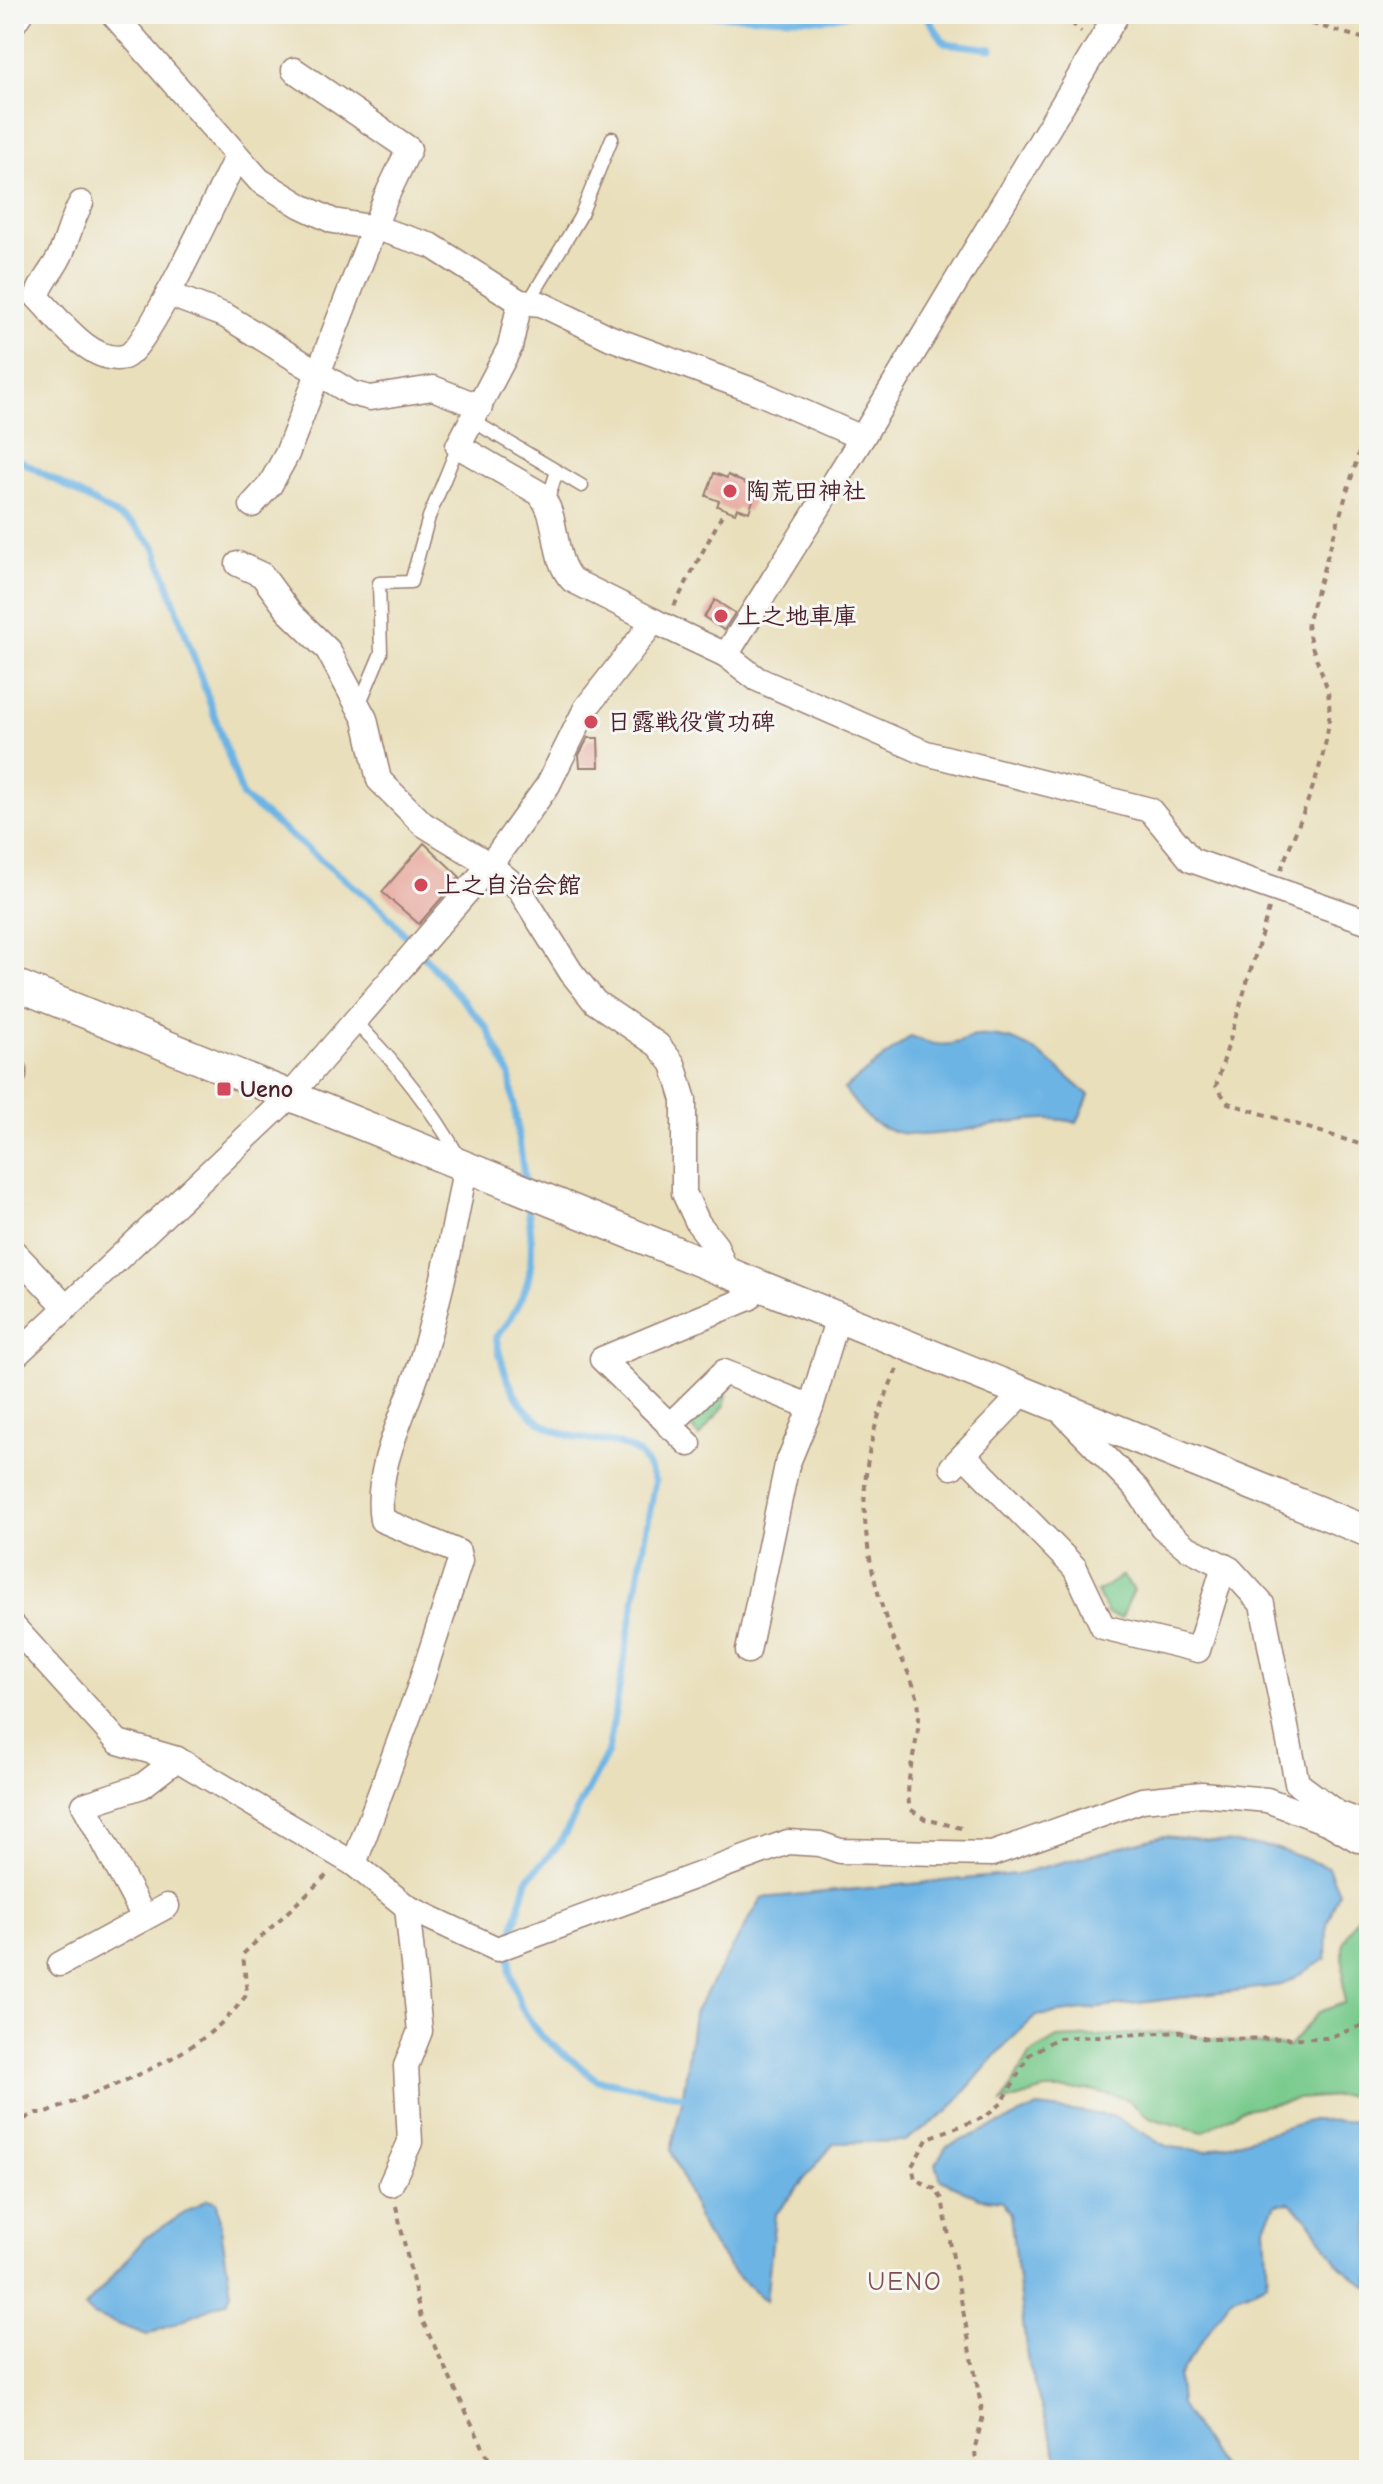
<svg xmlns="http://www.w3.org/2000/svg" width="1383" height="2484" viewBox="0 0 1383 2484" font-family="'Comic Neue','Klee One',sans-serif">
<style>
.green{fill:#79cb8d;stroke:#62755c;stroke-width:2}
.water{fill:#6cb4e4;stroke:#5b6a88;stroke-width:2}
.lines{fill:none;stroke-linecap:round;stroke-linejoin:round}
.stream{stroke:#6cb4e4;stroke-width:7}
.building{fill:#e7a89e}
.service-casing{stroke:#9a7f73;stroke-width:15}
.minor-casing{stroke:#9a7f73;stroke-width:27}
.tertiary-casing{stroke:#9a7f73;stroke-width:33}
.path{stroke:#9a7f73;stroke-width:4;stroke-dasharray:6 6;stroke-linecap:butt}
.service{stroke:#fff;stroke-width:12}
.minor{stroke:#fff;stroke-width:24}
.tertiary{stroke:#fff;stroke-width:30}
.poi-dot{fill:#d1495b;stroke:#f6f6f2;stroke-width:3}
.labels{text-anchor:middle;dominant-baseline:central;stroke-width:6;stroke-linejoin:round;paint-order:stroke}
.poi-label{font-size:24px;font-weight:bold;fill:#4a1f2b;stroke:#f6f6f2;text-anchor:start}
.neighbourhood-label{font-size:26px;letter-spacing:2px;fill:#814f53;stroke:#f6f6f2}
</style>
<rect width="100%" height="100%" fill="#f6f6f2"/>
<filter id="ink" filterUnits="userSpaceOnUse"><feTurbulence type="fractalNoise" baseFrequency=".0125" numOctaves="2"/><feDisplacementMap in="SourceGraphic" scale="16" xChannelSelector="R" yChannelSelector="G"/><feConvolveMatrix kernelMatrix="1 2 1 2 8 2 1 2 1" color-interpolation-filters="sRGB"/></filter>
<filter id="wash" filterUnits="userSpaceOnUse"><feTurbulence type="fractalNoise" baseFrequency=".006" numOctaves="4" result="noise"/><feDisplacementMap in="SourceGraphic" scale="32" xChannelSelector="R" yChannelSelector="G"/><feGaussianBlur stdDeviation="1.8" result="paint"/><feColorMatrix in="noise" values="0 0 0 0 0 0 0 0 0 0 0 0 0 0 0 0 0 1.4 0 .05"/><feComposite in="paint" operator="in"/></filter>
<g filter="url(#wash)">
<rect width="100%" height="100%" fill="#e9dfbb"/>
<g class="green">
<polygon points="726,1387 725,1405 699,1437 691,1427 691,1418"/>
<polygon points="1122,1576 1134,1590 1121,1618 1108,1614 1097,1592"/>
<polygon points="1369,1895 1369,2075 1350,2095 1298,2099 1241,2110 1203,2132 1150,2118 1125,2098 1090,2090 1045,2090 1002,2103 1029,2055 1057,2038 1180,2032 1207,2039 1289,2047 1318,2012 1344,2003 1343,1943"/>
</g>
<g class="water">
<path d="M 911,1036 C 927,1043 942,1048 959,1042 C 965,1040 971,1036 977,1036 C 1029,1033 1053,1066 1089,1095 L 1077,1123 C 1012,1104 919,1162 868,1118 C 859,1110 852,1099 844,1089 Z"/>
<polygon points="1163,1836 1272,1847 1328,1867 1339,1892 1327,1924 1326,1959 1282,1985 1036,2016 1004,2046 946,2113 905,2141 834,2143 775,2215 766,2301 735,2274 705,2234 671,2150 683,2096 694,2013 762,1898 1017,1874"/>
<polygon points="1038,2107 1112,2116 1169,2147 1206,2151 1312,2120 1369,2122 1369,2288 1340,2266 1307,2218 1291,2203 1276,2204 1265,2226 1268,2283 1230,2299 1178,2377 1180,2405 1223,2470 1061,2470 1028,2364 1010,2214 1001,2201 979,2198 941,2180 936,2164 946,2147"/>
<polygon points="207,2199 217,2202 231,2293 227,2301 147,2335 93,2315 85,2308 145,2238"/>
</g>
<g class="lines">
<g class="stream">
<polyline points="677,14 824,19 849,14"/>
<polyline points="925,14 945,43 992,49"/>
<polyline points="14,457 134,525 155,547 243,797 383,910 487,1028 510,1076 525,1183"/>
<path d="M 511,1937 L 527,1880 L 560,1843 L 608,1752 L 655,1481 C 651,1473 646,1460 640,1455 C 625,1442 605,1442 586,1439 C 527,1431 506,1391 496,1337 C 536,1290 535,1259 527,1200"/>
<polyline points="510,1949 510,1972 521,2007 540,2035 597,2080 683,2096"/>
</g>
</g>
<g id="blocks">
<g class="building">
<polygon points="714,473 727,478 728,475 757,489 749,512 737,508 735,513 717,506 719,501 706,496"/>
<polygon points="715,600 735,613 724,630 704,617"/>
<polygon points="588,738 598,738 599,767 580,767 579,755"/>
<polygon points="424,843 460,877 419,924 382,892"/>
</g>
</g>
</g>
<g filter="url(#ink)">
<use href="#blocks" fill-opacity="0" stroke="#9a7f73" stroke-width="2"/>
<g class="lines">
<g class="service-casing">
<g id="service">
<polyline points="528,303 580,217 612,138"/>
<polyline points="473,421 582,486"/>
<polyline points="547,502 557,471"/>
<polyline points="359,705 381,653 379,583 411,582 429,517 458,446"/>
<path d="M 355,1021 C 396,1063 430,1105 459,1157"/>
</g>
</g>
<g class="minor-casing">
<g id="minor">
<polyline points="113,14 259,180 301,206 333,221 376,228 432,246 520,302 541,304 611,338 760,393 862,438"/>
<polyline points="14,23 20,14"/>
<path d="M 81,203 C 72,219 69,234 62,251 C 56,268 42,279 37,297 C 57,317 91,365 124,357 C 147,351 221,186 237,156"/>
<polyline points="168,294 226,316 351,393 370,398 433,388 480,407"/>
<path d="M 520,302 L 510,347 L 458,446 L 539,493 C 561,518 550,556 572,580 L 654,621"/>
<polyline points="252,505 270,485 287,454 386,197 409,149 294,70"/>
<polyline points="238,564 262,575 290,613 328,650 365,719 379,780 423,824 490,865 519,889 571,972 595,1002 658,1045 673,1064 684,1100 684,1193 698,1223 716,1246 727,1274"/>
<polyline points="726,655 757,679 926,753 1150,810 1191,860 1369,922"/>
<polyline points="14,1068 14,1075"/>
<polyline points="14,1252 66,1307"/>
<polyline points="14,1357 288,1098 355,1021 490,865 548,785 586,708 654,621 726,655 862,438 1117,14"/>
<polyline points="1061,1411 1137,1489 1162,1527 1186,1547 1230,1569 1262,1604 1297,1783 1337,1813 1369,1825"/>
<polyline points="669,1426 724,1372 811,1407"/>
<polyline points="689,1444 602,1359 749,1298 755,1285"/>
<polyline points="964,1455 1075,1568 1103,1627 1198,1650 1224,1566"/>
<polyline points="952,1467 1024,1392"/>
<polyline points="14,1627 118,1742 177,1759 354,1864 407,1907 497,1949 788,1842 820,1844 840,1851 992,1854 1142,1800 1202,1794 1267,1800 1329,1823 1358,1840"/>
<polyline points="748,1651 787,1465 811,1407 838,1317"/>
<path d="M 354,1864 L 418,1691 L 460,1561 L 458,1552 L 382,1520 C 373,1466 409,1407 423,1355 C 441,1293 454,1232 465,1169"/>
<polyline points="144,1917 84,1805 142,1786 177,1759"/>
<polyline points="60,1964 167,1906"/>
<polyline points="391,2184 410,2142 406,2066 420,2031 407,1907"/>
</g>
</g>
<g class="tertiary-casing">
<polyline id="tertiary" points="14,984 1369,1532"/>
</g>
<g class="path">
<polyline points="1063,14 1081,32"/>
<polyline points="1277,14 1369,40"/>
<polyline points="674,606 722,515"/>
<path d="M 1281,870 C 1299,819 1333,753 1329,700 C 1327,676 1310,653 1307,623 L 1369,420"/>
<polyline points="1269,909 1216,1086 1228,1103 1369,1147"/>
<path d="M 897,1369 C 854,1463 856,1531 889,1628 C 896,1650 914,1680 918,1701 C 924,1737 902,1773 910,1809 L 925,1819 L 965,1829"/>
<path d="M 14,2124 L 36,2113 L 47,2113 C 117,2082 201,2059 247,1994 L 243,1954 L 329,1873"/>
<polyline points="396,2206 421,2318 494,2470"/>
<polyline points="976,2470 975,2447 983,2416 942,2199 935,2189 915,2179 912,2166 928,2138 985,2117 1002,2103 1029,2055 1057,2038 1180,2032 1207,2039 1327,2038 1369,2023"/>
</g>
<use href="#service" class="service"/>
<use href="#minor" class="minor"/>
<use href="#tertiary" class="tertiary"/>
</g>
</g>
<g class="poi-dot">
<circle cx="730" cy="491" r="8"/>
<circle cx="721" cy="616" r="8"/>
<circle cx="591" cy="722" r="8"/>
<circle cx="421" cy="885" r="8"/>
<rect x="216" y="1081" width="16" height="16" rx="4"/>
</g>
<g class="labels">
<g class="poi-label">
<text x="746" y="491">陶荒田神社</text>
<text x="737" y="616">上之地車庫</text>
<text x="607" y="722">日露戦役賞功碑</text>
<text x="437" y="885">上之自治会館</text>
<text x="240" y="1089">Ueno</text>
</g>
<g class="neighbourhood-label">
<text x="905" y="2282">UENO</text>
</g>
</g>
<rect width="1383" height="2484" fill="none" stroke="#f6f6f2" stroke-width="48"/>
</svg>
